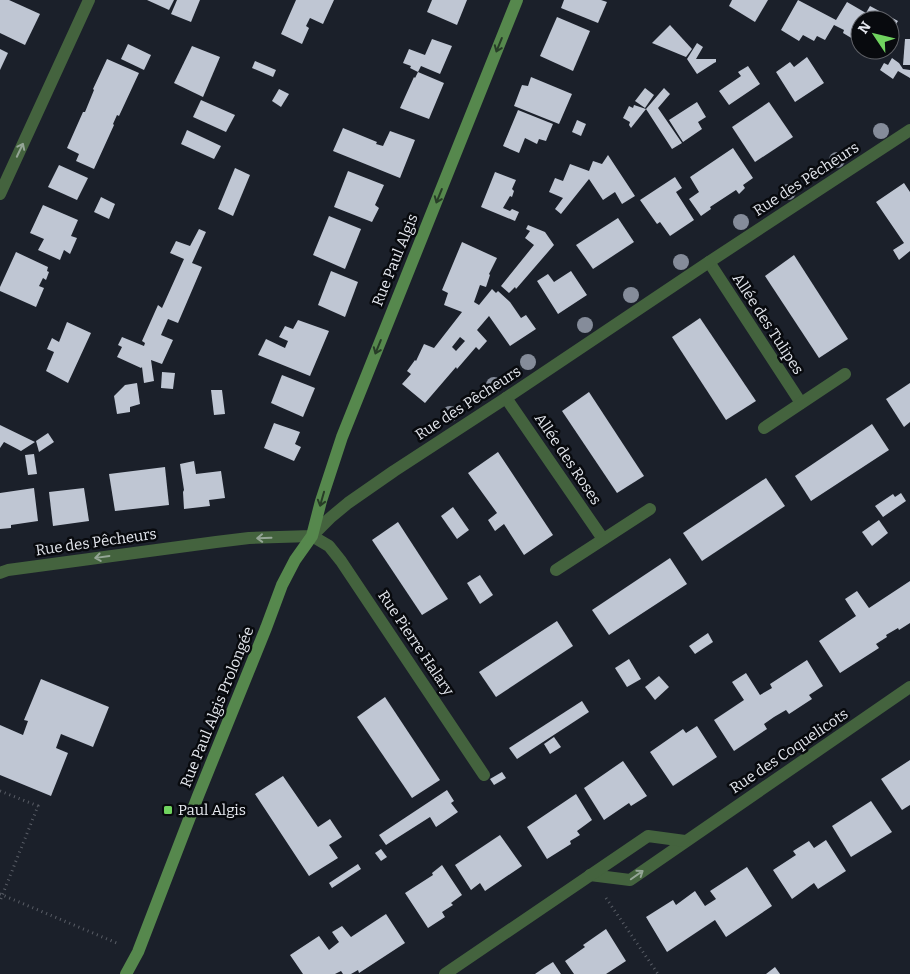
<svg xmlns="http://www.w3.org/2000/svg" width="910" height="974" viewBox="0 0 910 974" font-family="Bitter,serif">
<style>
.building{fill:#bfc6d3;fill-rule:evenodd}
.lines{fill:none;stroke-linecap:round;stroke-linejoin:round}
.path{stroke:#595d66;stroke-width:3;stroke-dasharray:1 4;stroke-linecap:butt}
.lane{stroke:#44633e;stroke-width:12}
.street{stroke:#44633e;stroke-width:12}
.secondary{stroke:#56884d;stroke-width:12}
.tree{fill:#858c9a}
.oneway{stroke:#273c27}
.oneway2{stroke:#94a596}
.poi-dot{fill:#70d35f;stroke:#080a0e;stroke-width:2}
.labels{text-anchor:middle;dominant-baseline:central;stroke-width:5;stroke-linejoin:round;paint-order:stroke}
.street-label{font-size:15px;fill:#e4e7ee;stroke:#080a0e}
.poi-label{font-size:15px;fill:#e4e7ee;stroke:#080a0e;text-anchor:start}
</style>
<rect width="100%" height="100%" fill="#1b202a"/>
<g class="building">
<polygon points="0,0 9,0 40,14 25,45 0,33"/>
<polygon points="147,0 174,0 169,10"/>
<polygon points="177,0 200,0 191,22 171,14"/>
<polygon points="296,0 334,0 323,24 310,18 306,26 309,28 302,44 281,34"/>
<polygon points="432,0 467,0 457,25 427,12"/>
<polygon points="564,0 601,0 607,2 598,23 561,8"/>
<polygon points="732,0 768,0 755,22 729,6"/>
<polygon points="798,0 836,20 847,2 866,13 870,6 898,21 890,34 890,20 860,20 860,38 858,42 843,33 844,30 834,25 825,40 817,36 814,41 803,35 799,41 781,30"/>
<polygon points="557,17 590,31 573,71 540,56"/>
<polygon points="670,25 692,49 686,57 652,43"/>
<polygon points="432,39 452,46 440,74 421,66 418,72 444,83 429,119 400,108 414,77 415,78 418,72 410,68 411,66 403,63 409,49 425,55"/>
<polygon points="905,39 910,39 910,65 903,65"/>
<polygon points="697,43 703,47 696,59 716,59 716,62 714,63 697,74 687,59"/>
<polygon points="128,44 151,55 144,70 121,59"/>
<polygon points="192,46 220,57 203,97 174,83"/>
<polygon points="0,49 8,53 0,70"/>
<polygon points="807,57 824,83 795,102 776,72 790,62 794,67"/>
<polygon points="892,58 899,63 903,69 910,70 910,78 898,71 893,79 880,70 884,63 888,65"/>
<polygon points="107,59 139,73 119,116 117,115 113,124 114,125 94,169 76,161 79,154 67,148 83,112 85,112 94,90 93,89"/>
<polygon points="255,61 276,70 273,77 252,68"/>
<polygon points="748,66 760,84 729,105 719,91 741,76 738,72"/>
<polygon points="531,77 572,94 559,124 514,106 522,85 528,86"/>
<polygon points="645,88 654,95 645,108 635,101"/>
<polygon points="664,88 670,94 658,108 682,143 672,149 646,109 647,110 646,109"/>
<polygon points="279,89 289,94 281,107 272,101"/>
<polygon points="201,100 235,115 226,132 193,117"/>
<polygon points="697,102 706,117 698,122 702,129 683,142 669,120"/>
<polygon points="769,102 793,137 755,162 732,127"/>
<polygon points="634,105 646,109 631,128 629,125 630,122 623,118 629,106 633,108"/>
<polygon points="518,110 553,124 546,141 539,139 537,144 525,138 519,153 503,146"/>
<polygon points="577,120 586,124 581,136 572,132"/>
<polygon points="343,128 377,142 376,144 383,146 390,131 415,140 400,178 333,151"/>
<polygon points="187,130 221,146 214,159 181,144"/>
<polygon points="733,148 753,178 743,185 745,188 739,194 736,190 710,207 711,209 701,216 689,199 699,192 690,177"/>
<polygon points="608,155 635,196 622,204 615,192 603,200 589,179 561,214 555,209 563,198 549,192 555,178 563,181 570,164 589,171 593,161 602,164"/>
<polygon points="59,165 88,178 77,200 48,187"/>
<polygon points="235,168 250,175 233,216 218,209"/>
<polygon points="348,171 384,185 375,205 379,208 372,222 334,207"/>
<polygon points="495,172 516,180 512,189 514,191 512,197 510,196 503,208 510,211 512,209 519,212 515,221 481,207"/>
<polygon points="675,177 682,188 676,192 694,220 670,236 660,222 657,224 640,200"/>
<polygon points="904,183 910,192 910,251 899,260 893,250 904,243 876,202"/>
<polygon points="101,197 115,204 109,219 94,212"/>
<polygon points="43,205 78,220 71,236 77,238 70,254 64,250 60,260 38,250 44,239 30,233"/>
<polygon points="329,216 361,229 345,269 313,255"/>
<polygon points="618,218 634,242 593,269 576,245"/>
<polygon points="528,225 545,232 554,245 516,289 515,287 509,293 501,286 534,245 525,238 530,231 526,229"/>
<polygon points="199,229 206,232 192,263 202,267 178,323 168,319 161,335 173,340 162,364 151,360 154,381 144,383 142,367 141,368 117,357 122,347 118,345 122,337 144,346 145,343 142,341 158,305 162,308 184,259 170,253 176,241 190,246"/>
<path d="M 462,242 L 497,258 L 489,274 L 490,275 L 486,287 L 480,285 L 474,302 L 479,305 L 492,289 L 496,293 L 498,291 L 510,302 L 521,318 L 526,315 L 536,329 L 510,346 L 489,316 L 477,330 L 487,341 L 479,350 L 476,347 L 457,369 L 456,367 L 425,403 L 402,384 L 411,374 L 407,371 L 415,360 L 416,361 L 424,344 L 434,348 L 462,312 L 444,305 L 448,293 L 442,290 ZM 460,337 L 465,341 L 456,351 L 452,347 Z"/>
<polygon points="16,252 48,267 47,271 49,272 46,280 43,278 39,286 44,288 36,307 0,291 0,287"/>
<polygon points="794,255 848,339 819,358 765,276"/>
<polygon points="331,271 358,282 345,317 318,305"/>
<polygon points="571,271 587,295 558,314 537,281 548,274 554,282"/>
<polygon points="700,318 756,401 726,420 672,337"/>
<polygon points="298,320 329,331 310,376 258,355 266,339 285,348 288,341 279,337 285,326 293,329"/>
<polygon points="67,322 91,333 68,383 46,371 54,352 47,349 52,338 59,342"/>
<polygon points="162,372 175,373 173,389 161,388"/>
<polygon points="282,375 315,388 303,417 271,403"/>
<polygon points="137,383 140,404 130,407 130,412 117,414 114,396 125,385"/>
<polygon points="910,383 910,422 904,427 886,399"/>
<polygon points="211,390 222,390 225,414 214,415"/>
<polygon points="589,392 644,476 617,493 562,411"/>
<polygon points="274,423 300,432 295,444 301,447 294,461 264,448"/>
<polygon points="872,424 889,450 811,501 795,476"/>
<polygon points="0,425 35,442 21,451 4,442 0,448"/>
<polygon points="48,433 54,442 39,452 36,441"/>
<polygon points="498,452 553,535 524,555 504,524 495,531 488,520 497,513 468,473"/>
<polygon points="34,454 37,474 28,475 25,455"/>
<polygon points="194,461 196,474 221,471 225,498 209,500 210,506 184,509 183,492 184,490 180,464"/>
<polygon points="165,467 169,505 115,511 109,474"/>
<polygon points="766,478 785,506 702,561 683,533"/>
<polygon points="34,488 38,521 11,525 11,528 0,529 0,493"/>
<polygon points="84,488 89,521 53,526 49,492"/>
<polygon points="901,493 906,501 883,517 875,506 893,494 895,497"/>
<polygon points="453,507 469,530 457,539 441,516"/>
<polygon points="879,520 888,533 872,546 862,532"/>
<polygon points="398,522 448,599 422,615 372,540"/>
<polygon points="670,558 687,584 609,635 592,610"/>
<polygon points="480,575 493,595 480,604 467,583"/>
<polygon points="910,581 910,623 899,630 898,628 886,635 887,637 876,644 879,648 840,673 819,641 856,616 845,599 857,591 869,608"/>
<polygon points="557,621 573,646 496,697 479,672"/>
<polygon points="708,633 713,642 695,654 689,646"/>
<polygon points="629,659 641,679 627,687 615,668"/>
<polygon points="807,660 823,686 809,695 812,699 789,714 786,710 774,717 764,724 767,729 734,751 714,720 744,700 732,682 746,673 760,695 772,688 770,684"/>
<polygon points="659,676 669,687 655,700 645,687"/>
<polygon points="41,679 109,707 93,747 61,734 56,748 68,753 51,796 0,775 0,725 23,735 28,721 24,720"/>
<polygon points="385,697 440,780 412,798 357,717"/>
<polygon points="582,701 589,712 517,759 509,748"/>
<polygon points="697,726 717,757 673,786 650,752 683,729 686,733"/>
<polygon points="554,737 561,747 550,754 544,744"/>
<polygon points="910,760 910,805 902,810 881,779"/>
<polygon points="623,761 647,796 631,806 629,803 604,820 584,788"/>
<polygon points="502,772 506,778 494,785 490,779"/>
<polygon points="283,776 318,827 330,819 342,837 329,845 338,858 309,876 255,794"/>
<polygon points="447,790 454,801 451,803 458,812 436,827 430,817 386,845 379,835"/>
<polygon points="576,794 592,820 577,831 580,835 570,841 571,844 547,859 527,827"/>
<polygon points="871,801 892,832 851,857 832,826"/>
<polygon points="500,835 522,866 485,891 480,883 471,890 455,865"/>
<polygon points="826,840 846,871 818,889 814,883 792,899 773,870 796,855 793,851 809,841 814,848"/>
<polygon points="381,849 387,857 381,861 375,853"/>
<polygon points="358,864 361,869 332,888 329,883"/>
<polygon points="442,865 462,895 451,903 453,905 442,912 445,917 428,928 405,893 433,875 432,873"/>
<polygon points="747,867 772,906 726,937 715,920 667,952 646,917 673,900 676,905 695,891 705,906 716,899 710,891"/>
<polygon points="386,914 405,943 359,973 358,970 351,974 343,974 341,971 335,974 303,974 290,955 319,936 329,950 339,942 332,932 342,926 351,937"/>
<polygon points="606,929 626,961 606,974 574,974 565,961 585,947 583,945"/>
<polygon points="553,962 561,974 535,974 545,967"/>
<polygon points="775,967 780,974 766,974"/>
</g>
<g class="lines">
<g class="path">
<polyline points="0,791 38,806 0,901"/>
<polyline points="0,894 119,944"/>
<polyline points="606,898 658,974"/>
</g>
<g class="lane">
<polyline points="709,262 801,403"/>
<polyline points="506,398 603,539"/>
<polyline points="764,428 845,374"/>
<polyline points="312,536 329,546 341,561 484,775"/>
<polyline points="556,570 650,509"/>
</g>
<g class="street">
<polyline points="0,194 89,0"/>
<polyline points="0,573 8,570 216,542 249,538 312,536 330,518 348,503 394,471 506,398 709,262 910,130"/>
<polyline points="590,875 630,880 910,687"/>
<polyline points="445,974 648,836 685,841"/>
</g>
<polyline class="secondary" points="126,974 138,952 198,796 266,628 282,585 295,560 312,536 321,501 342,437 517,0"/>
</g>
<g class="tree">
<circle cx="881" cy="131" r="8"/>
<circle cx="837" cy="160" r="8"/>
<circle cx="788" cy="192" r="8"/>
<circle cx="741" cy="222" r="8"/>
<circle cx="681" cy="262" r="8"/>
<circle cx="631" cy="295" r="8"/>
<circle cx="585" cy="325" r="8"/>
<circle cx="528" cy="362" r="8"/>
<circle cx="494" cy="385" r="8"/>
<circle cx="450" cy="414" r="8"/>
</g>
<defs><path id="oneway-shaft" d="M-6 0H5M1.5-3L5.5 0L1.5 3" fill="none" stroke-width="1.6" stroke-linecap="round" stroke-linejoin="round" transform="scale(1.25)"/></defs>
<g class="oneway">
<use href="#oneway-shaft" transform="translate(499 45) rotate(112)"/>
<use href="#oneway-shaft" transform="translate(439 196) rotate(112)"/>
<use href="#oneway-shaft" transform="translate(378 347) rotate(112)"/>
<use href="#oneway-shaft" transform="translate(322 499) rotate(106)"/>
</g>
<g class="oneway2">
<use href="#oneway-shaft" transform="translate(20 150) rotate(-65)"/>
<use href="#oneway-shaft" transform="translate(264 538) rotate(178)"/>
<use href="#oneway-shaft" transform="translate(102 557) rotate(172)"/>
<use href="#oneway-shaft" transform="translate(637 875) rotate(-35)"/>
</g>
<rect class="poi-dot" x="163" y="805" width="10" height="10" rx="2.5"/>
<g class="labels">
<g class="street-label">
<text transform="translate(806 179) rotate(-33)">Rue des Pêcheurs</text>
<text transform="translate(395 260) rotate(-68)">Rue Paul Algis</text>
<text transform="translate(768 324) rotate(57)">Allée des Tulipes</text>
<text transform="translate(468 403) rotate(-33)">Rue des Pêcheurs</text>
<text transform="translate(568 459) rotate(56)">Allée des Roses</text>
<text transform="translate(96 542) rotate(-8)">Rue des Pêcheurs</text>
<text transform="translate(416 643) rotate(56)">Rue Pierre Halary</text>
<text transform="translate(217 707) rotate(-68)">Rue Paul Algis Prolongée</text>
<text transform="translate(789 751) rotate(-34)">Rue des Coquelicots</text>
</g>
<g class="poi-label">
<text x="178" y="810">Paul Algis</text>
</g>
</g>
<g transform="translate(875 35) rotate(305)"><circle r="24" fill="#080a0e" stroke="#606268"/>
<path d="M0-4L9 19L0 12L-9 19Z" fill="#70d35f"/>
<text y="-8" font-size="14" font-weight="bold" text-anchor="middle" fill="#e4e7ee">N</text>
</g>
</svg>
